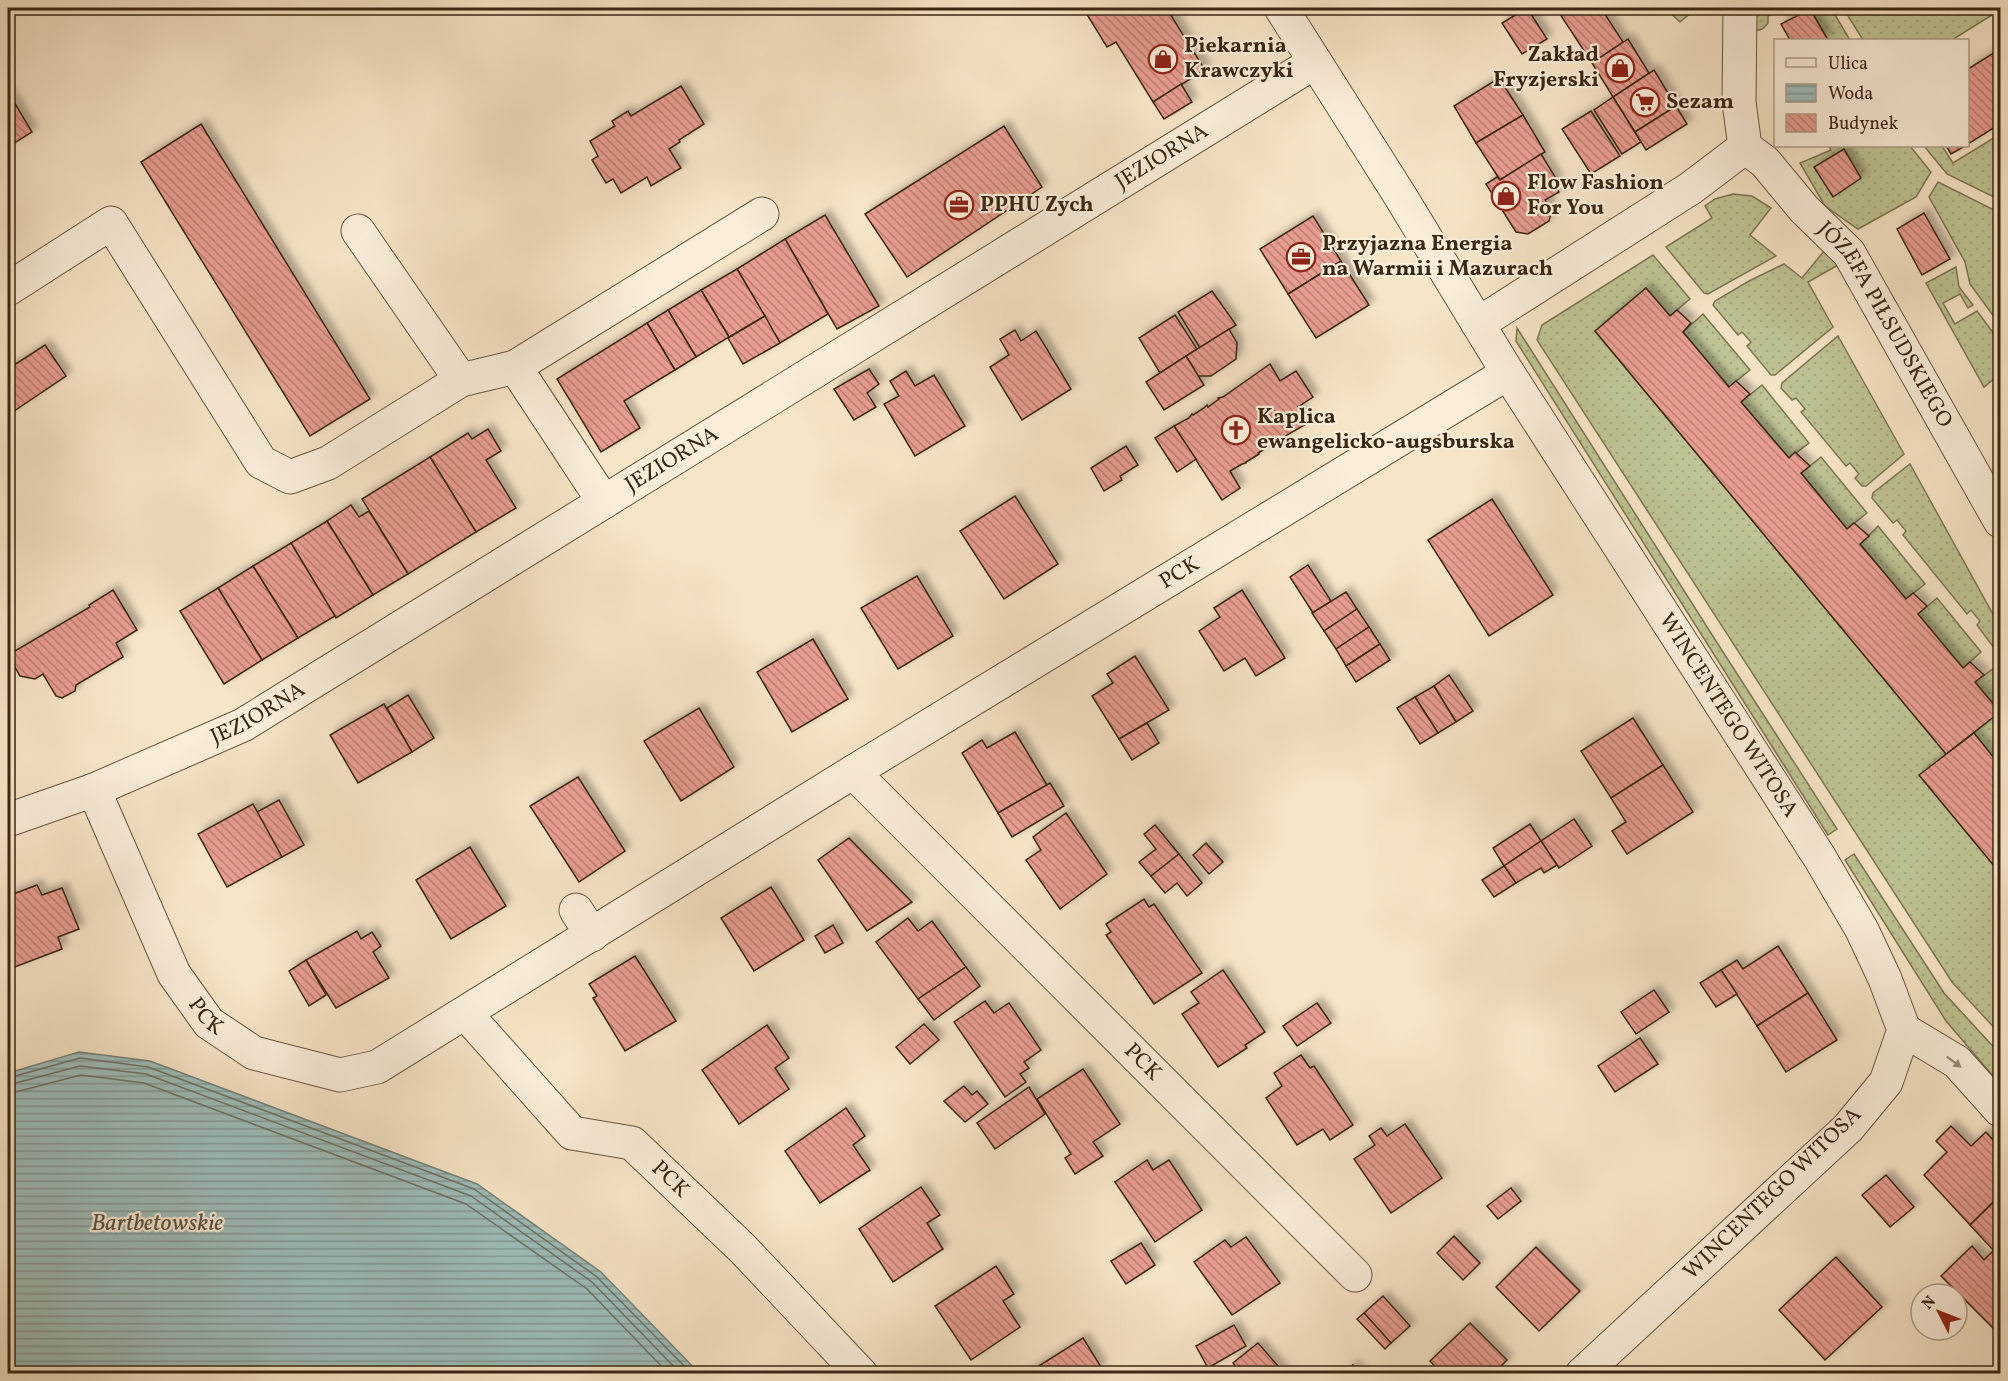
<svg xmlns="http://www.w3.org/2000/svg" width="2008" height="1381" viewBox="0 0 2008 1381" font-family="Vollkorn,serif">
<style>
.grass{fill:url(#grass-dots);stroke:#7c7652;stroke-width:1.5}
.water{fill:url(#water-rules);stroke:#768277;stroke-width:1.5}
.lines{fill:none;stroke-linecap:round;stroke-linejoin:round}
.shore{stroke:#6c7266;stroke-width:1.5}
.building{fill:url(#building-back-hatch);stroke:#3a2710;stroke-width:1.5;filter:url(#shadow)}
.minor-casing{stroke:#69563e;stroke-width:35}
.minor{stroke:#faeedb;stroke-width:33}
.oneway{fill:#9a8a76}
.labels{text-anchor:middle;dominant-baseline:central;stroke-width:4.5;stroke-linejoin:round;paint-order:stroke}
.poi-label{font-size:22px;font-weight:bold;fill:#3a2710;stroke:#faeedb;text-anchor:start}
.street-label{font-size:22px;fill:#3a2710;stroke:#faeedb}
.water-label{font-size:24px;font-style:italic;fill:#585443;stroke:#faeedb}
</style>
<defs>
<pattern id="grass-dots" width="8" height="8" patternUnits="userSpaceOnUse" patternTransform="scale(1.5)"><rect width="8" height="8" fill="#bfc494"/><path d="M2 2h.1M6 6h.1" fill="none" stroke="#a5a87f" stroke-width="1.8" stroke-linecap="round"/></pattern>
<pattern id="water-rules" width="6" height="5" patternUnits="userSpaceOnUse" patternTransform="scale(1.5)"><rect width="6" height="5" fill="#9ebebb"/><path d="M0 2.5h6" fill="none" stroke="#829a97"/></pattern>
<pattern id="building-back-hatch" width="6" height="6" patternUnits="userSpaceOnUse" patternTransform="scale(1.5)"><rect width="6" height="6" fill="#e79c8f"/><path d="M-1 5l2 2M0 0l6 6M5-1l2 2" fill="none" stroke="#bc7f73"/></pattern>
<filter id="shadow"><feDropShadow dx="5.5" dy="-5.5" stdDeviation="3" flood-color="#0004"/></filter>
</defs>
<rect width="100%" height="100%" fill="#f7e5c7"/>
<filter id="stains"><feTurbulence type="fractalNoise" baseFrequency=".00333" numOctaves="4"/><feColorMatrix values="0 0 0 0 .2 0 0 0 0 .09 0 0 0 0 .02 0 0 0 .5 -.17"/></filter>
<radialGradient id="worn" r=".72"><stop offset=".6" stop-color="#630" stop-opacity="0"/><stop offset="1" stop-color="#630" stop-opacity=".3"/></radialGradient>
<g class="grass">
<polygon points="1665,8 1697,8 1680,22"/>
<path d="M 1766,8 L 1783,8 L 1768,16 L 1768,23 C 1764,28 1761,32 1754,29 L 1753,20 Z"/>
<polygon points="1810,8 1831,8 1850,40 1828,40"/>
<polygon points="1843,8 2000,8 2000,10 1952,40 1863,40"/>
<polygon points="2000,134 2000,200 1947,174 1924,146 1942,146 1953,163"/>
<polygon points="1829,146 1910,146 1931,172 1916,197 1858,229 1825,206 1800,163 1831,150"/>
<polygon points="1938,182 2000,213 2000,325 1970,284 1965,262 1929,197"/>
<polygon points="1733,194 1752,196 1771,208 1750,235 1776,256 1708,294 1704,293 1666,247 1712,218 1705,206 1715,199"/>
<polygon points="1824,251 1838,265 1808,282 1833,327 1775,375 1771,375 1747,346 1751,342 1742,332 1738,335 1713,305 1715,301 1749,281 1784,264 1802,278"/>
<polygon points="1653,255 1690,299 1670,316 1646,288 1595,331 1946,754 1920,776 2000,873 2000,1034 1952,982 1537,340 1542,325"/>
<polygon points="1956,267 1959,287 1973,305 1968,308 1960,294 1943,303 1955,324 1977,311 2000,342 2000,374 1984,387 1926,283"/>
<polygon points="1703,314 1750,370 1729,387 1683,332"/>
<polygon points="1517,328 1723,652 1837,829 1828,835 1516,341"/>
<polygon points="1838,336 1904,454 1866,486 1862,486 1855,478 1859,474 1850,463 1846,466 1801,412 1805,409 1796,398 1792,400 1781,388 1782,383"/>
<polygon points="1762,385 1809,443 1789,458 1741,402"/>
<polygon points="1821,457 1867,513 1847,529 1801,473"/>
<polygon points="1910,464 2000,627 2000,656 1977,625 1980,621 1971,610 1967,614 1903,535 1906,531 1897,520 1893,523 1872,498 1873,493"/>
<polygon points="1878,526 1925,584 1906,599 1860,544"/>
<polygon points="1937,598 1981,652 1963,668 1918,614"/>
<polygon points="1994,668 2000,676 2000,760 1998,763 1974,733 2000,712 1975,682"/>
<polygon points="1854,854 1944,993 2000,1054 2000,1084 1946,1021 1845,860"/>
</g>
<polygon class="water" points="79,1052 150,1061 477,1184 601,1272 699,1373 8,1373 8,1073"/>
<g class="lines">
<g class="shore">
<polyline points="8,1078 80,1058 148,1067 474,1189 597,1277 692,1374"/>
<polyline points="8,1085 80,1066 146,1074 471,1196 592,1282 681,1374"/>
<polyline points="8,1094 81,1075 144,1083 466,1204 587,1289 669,1374"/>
</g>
</g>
<g class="building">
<polygon points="1083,8 1169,8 1167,9 1205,70 1153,102 1116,42 1107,47"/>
<polygon points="1527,8 1547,39 1522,54 1502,23"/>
<polygon points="1563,8 1601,8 1623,42 1592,63 1558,11"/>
<polygon points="1810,9 1828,40 1790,40 1781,24"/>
<polygon points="1628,39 1649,73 1613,97 1592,63"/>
<polygon points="2000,49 2000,124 1968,144 1968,69"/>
<polygon points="1654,70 1676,106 1635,132 1613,97"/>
<polygon points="1499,78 1523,115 1476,143 1454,106"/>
<polygon points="1181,84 1192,102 1164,119 1153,102"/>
<polygon points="681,86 704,124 679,140 680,142 669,149 681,168 651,186 647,177 621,193 613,179 606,183 592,160 598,156 590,141 615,126 612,121 628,111 631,116"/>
<polygon points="8,92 32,132 8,147"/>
<polygon points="1613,97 1641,142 1622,154 1594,110"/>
<polygon points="1676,106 1687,124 1646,150 1635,132"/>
<polygon points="1591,111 1620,156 1591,174 1562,129"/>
<polygon points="1523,115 1545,152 1500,180 1476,143"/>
<polygon points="201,124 370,399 310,436 141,162"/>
<polygon points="1004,126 1042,187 907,277 865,214"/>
<polygon points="1946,146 1965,146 1951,154"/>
<polygon points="1844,149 1861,178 1833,197 1814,167"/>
<polygon points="1541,154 1557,180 1553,183 1559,192 1545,200 1552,210 1549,221 1528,234 1516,232 1486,184 1497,177 1500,180"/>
<polygon points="1924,213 1950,259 1922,275 1897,229"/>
<polygon points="825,215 879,306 837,329 785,239"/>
<polygon points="1313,216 1341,261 1288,294 1260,249"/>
<polygon points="785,239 828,314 780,343 737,269"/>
<polygon points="1341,261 1369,305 1316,338 1288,294"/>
<polygon points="737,269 765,316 729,337 701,290"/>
<polygon points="1646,288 1670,316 1677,310 1691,323 1683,332 1729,387 1736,381 1750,394 1741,402 1789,458 1795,452 1810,466 1801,473 1847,529 1854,523 1869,536 1860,544 1906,599 1913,593 1927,606 1918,614 1963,668 1970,662 1984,675 1975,682 2000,712 1946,754 1595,331"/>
<polygon points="701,290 729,337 696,357 668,310"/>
<polygon points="1212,291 1236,325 1200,348 1178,312"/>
<polygon points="668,310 696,357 675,370 647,323"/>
<polygon points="1175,315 1197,349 1160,373 1139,338"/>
<polygon points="765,316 780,343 743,364 728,338"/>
<polygon points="647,323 675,370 624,401 640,428 601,452 557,379"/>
<polygon points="1229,329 1237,343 1236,359 1211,376 1198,376 1186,356"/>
<polygon points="1015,330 1021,341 1036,331 1071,389 1022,420 990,367 1009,355 1000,339"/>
<polygon points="45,345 66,376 8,415 8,369"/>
<polygon points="1186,356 1204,385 1164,410 1146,382"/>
<polygon points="1270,364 1280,381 1296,371 1313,397 1298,407 1308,423 1273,443 1271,447 1270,446 1258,453 1259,454 1246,462 1246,463 1242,464 1230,471 1240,488 1222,500 1174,426 1189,418 1192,414 1193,415 1204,408 1207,405 1208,407 1219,399 1218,398 1223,397"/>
<polygon points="869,369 879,384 867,393 876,407 854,420 834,389"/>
<polygon points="906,371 915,386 934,375 965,426 915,456 884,404 899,396 890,381"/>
<polygon points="1174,426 1196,459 1177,472 1155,438"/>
<polygon points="488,429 501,451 486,460 516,508 476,532 430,457 468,433 472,439"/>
<polygon points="1126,446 1138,465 1120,476 1122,480 1104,491 1091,468"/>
<polygon points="430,457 476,532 408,574 362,499"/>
<polygon points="1015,496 1058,564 1004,599 960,531"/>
<polygon points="1492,499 1553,595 1489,636 1428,540"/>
<polygon points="351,505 359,517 369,511 408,574 373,595 327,521"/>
<polygon points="327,521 373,595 336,618 291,543"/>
<polygon points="291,543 335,616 298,638 253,566"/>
<polygon points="1308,565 1331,601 1313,613 1290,577"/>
<polygon points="253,566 298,638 262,660 218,588"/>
<polygon points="917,576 953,636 898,669 861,608"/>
<polygon points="218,588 262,660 224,684 180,611"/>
<polygon points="113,590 137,630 116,643 123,657 76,685 75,691 62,698 56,696 43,674 35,679 20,676 8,655 90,607 89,605"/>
<polygon points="1242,590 1285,658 1256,676 1245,658 1224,671 1199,631 1220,617 1214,608"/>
<polygon points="1346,592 1357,609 1324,631 1312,613"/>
<polygon points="1357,609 1369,627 1336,649 1324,631"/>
<polygon points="1369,627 1380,644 1346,666 1336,649"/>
<polygon points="813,639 848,699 792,732 757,672"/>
<polygon points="1380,644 1390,660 1356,682 1346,666"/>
<polygon points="1135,656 1169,710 1119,739 1092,696 1113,683 1107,674"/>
<polygon points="1449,675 1473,711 1456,722 1434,686"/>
<polygon points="1434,686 1456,722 1438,733 1415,697"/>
<polygon points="408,695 434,738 412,752 387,708"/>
<polygon points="1415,697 1438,733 1420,744 1397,708"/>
<polygon points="384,704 412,752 358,783 330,735"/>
<polygon points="699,708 734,767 681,801 644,741"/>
<polygon points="1633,718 1663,765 1611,798 1581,751"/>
<polygon points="1147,723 1159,743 1132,760 1119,739"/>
<polygon points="1015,732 1047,785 998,813 962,753 982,740 987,748"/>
<polygon points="1974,733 1998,763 2000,760 2000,873 1919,775"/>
<polygon points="1663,765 1693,812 1627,854 1612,831 1626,822 1611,798"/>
<polygon points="578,777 625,851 579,882 530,806"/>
<polygon points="1050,783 1064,806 1012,837 998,813"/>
<polygon points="279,800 304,845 282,857 257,812"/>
<polygon points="253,804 282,857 227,887 198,834"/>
<polygon points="1066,813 1107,874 1060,909 1026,860 1041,850 1033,837"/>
<polygon points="1574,819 1592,846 1559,868 1541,841"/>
<polygon points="1530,824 1541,841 1504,866 1493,848"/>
<polygon points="1155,825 1179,854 1151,876 1139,862 1156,849 1144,834"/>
<polygon points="849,838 912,902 867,931 818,860"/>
<polygon points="1541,841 1557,865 1544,873 1541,868 1516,883 1504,866"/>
<polygon points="1206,843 1223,862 1209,874 1193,855"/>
<polygon points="470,847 506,906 451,939 416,880"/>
<polygon points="1179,854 1202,883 1187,896 1177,883 1165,893 1151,876"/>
<polygon points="1504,866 1516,883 1494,897 1482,880"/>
<polygon points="37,885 42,895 62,888 79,929 58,937 62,949 12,968 8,955 8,896"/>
<polygon points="771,887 804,940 754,971 721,918"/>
<polygon points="1144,899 1149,907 1154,904 1202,973 1154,1004 1106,935 1111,932 1106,924"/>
<polygon points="908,918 918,931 932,921 966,967 918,999 876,942"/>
<polygon points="833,925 843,943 825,953 815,936"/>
<polygon points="357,931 361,939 372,932 381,946 373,952 389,978 336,1008 306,960"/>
<polygon points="1778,946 1808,993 1757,1026 1721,970 1737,960 1743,969"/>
<polygon points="635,956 676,1021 625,1051 593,998 597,996 589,984"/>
<polygon points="306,960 326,995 309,1006 289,971"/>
<polygon points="966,967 980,986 934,1020 918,999"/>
<polygon points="1223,970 1265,1032 1245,1045 1247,1048 1218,1067 1182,1014 1199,1003 1191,992"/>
<polygon points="1721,970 1737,994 1716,1007 1700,983"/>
<polygon points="1654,990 1669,1012 1636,1034 1621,1012"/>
<polygon points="1808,993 1837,1040 1786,1072 1757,1026"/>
<polygon points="985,1001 994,1013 1009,1003 1041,1050 1024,1062 1029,1068 1020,1074 1026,1082 1005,1097 954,1022"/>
<polygon points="1317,1003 1331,1023 1297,1046 1283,1026"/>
<polygon points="924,1024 939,1040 910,1064 896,1047"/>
<polygon points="767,1025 789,1058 775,1068 789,1089 739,1124 702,1070"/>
<polygon points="1640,1038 1658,1064 1615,1092 1598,1066"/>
<polygon points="1301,1055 1310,1068 1314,1066 1353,1125 1330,1140 1323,1129 1297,1145 1266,1098 1282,1086 1274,1073"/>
<polygon points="1083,1069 1120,1124 1093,1142 1103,1156 1075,1174 1065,1158 1071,1154 1037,1099"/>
<polygon points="964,1086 972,1095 977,1091 988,1104 965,1122 944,1101"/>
<polygon points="1029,1087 1045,1114 995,1149 977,1123"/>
<polygon points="846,1108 865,1136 853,1145 870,1170 820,1203 785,1151"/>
<polygon points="1405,1124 1442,1178 1391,1213 1354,1159 1375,1145 1369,1136 1381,1128 1387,1136"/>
<polygon points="1951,1126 1971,1146 1986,1132 2000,1148 2000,1195 1970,1225 1924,1175 1947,1152 1936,1141"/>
<polygon points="1147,1160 1153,1170 1169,1160 1202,1210 1155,1242 1115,1182"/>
<polygon points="1886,1175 1914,1207 1890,1227 1862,1195"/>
<polygon points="921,1187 940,1215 927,1223 943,1249 893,1282 859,1229"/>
<polygon points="1511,1188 1521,1201 1498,1219 1487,1206"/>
<polygon points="1999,1197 2000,1247 1995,1252 1970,1225"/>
<polygon points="1454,1236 1480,1263 1463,1280 1437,1253"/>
<polygon points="1246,1237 1280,1283 1232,1315 1194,1262 1225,1240 1231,1247"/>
<polygon points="1141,1243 1155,1265 1126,1284 1111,1261"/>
<polygon points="1972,1246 1984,1260 1993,1251 2000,1259 2000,1335 1941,1276"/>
<polygon points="1536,1247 1580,1291 1539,1331 1496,1287"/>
<polygon points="1836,1257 1882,1307 1825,1360 1779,1310"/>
<polygon points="996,1266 1014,1294 1003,1301 1020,1327 971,1360 935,1306"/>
<polygon points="1383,1296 1410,1326 1391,1343 1364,1313"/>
<polygon points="1364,1313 1391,1343 1385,1349 1357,1319"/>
<polygon points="1470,1323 1507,1360 1493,1374 1442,1374 1430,1361"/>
<polygon points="1234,1325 1246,1346 1208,1368 1196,1346"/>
<polygon points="1083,1338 1101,1367 1090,1374 1026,1374"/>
<polygon points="1258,1343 1284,1373 1241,1374 1233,1363"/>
<polygon points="1353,1365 1361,1374 1345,1374"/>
</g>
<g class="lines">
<g class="minor-casing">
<g id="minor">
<path id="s1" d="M 1281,8 L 1399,194 L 1508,373 L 1820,858 L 1862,930 L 1885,979 L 1904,1030 L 1886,1082 L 1848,1128 L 1582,1374"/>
<path id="s2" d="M 1740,8 L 1739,102 L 1745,147 L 1765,162 L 1804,209 L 1849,253 L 2000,521"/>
<polyline points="8,289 111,223 261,462 290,477 328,463 461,380 358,231"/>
<polyline points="1478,324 1691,188 1745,147"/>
<polyline points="461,380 515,367"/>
<polyline points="604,502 515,367 762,214"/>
<path id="s3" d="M 853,772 L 1355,1275"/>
<path id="s4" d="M 94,790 L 174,974 L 209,1023 L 254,1053 L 340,1075 L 377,1067 L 853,772 L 1508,373"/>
<path id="s5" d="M 8,820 L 94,790 L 243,725 L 1315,62"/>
<polyline points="576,910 592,935"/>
<path id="s6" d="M 466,1014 L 572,1133 L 632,1143 L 743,1249 L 861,1374"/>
<polyline points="1904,1030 1957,1062 2000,1110"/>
</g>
</g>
<use href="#minor" class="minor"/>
</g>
<defs><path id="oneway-solid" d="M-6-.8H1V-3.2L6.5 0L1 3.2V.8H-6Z" transform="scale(1.5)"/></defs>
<use class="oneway" href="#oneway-solid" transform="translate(1954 1062) rotate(37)"/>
<defs>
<g id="shop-ring" transform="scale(1.5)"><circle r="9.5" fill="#faeedb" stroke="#8f2418" stroke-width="1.5"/><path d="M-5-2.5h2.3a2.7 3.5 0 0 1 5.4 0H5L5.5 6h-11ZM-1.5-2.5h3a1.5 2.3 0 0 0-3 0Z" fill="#8f2418"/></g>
<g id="supermarket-ring" transform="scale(1.5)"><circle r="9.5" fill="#faeedb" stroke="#8f2418" stroke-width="1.5"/><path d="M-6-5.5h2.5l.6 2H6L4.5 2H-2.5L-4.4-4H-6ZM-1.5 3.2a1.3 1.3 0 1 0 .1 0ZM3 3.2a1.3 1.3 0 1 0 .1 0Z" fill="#8f2418"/></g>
<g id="office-ring" transform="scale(1.5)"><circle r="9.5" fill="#faeedb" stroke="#8f2418" stroke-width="1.5"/><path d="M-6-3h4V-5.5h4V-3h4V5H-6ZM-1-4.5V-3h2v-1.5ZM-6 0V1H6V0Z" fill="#8f2418"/></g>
<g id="church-ring" transform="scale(1.5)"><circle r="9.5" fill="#faeedb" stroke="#8f2418" stroke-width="1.5"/><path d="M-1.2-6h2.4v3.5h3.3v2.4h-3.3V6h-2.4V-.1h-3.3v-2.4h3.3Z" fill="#8f2418"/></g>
</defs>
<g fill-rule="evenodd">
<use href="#shop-ring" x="1163" y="59"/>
<use href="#shop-ring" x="1620" y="68"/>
<use href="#supermarket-ring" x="1645" y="102"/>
<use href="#shop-ring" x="1506" y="196"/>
<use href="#office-ring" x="959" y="205"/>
<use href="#office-ring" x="1301" y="257"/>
<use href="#church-ring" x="1236" y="430"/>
</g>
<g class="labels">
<g class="poi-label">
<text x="1184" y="46">Piekarnia<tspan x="1184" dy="25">Krawczyki</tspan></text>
<text x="1599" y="55" text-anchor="end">Zakład<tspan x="1599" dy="25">Fryzjerski</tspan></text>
<text x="1666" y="102">Sezam</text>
<text x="1527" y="183">Flow Fashion<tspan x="1527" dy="25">For You</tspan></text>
<text x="980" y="205">PPHU Zych</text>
<text x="1322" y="244">Przyjazna Energia<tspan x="1322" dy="25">na Warmii i Mazurach</tspan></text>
<text x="1257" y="417">Kaplica<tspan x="1257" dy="25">ewangelicko-augsburska</tspan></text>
</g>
<g class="street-label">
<text stroke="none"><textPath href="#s5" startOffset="1334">JEZIORNA</textPath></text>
<text stroke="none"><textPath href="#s2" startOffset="368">JÓZEFA PIŁSUDSKIEGO</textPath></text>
<text stroke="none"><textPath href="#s5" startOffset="758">JEZIORNA</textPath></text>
<text stroke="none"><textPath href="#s4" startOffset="1384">PCK</textPath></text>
<text stroke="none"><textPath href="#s5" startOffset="272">JEZIORNA</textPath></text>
<text stroke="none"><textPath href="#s1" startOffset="837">WINCENTEGO WITOSA</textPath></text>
<text stroke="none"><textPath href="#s4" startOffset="254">PCK</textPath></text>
<text stroke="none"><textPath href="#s3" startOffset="410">PCK</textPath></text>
<text stroke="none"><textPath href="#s6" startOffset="273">PCK</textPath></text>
<text transform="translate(1773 1194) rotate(-44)">WINCENTEGO WITOSA</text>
</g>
<g class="water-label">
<text x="157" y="1224">Bartbetowskie</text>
</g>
</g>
<rect width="2008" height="1381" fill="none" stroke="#f7e5c7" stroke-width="30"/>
<rect x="9" y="9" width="1990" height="1363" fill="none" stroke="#3a2710" stroke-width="3"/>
<rect x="15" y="15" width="1978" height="1351" fill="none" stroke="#3a2710" stroke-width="1.5"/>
<rect x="1774" y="39" width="195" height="108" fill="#faeedb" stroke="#ad9e8a" stroke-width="1.5"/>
<rect x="1786" y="58" width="30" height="9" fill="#faeedb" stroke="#ad9e8a" stroke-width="1.5"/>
<text x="1828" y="69" font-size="18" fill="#3a2710">Ulica</text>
<rect x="1786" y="84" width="30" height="18" fill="url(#water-rules)" stroke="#ad9e8a" stroke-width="1.5"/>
<text x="1828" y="99" font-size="18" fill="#3a2710">Woda</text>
<rect x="1786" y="114" width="30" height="18" fill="url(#building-back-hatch)" stroke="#ad9e8a" stroke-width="1.5"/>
<text x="1828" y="129" font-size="18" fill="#3a2710">Budynek</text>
<g transform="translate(1939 1312) rotate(312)"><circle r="28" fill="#faeedb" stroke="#ad9e8a" stroke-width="1.5"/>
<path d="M0-4.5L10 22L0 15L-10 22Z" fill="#8f2418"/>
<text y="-9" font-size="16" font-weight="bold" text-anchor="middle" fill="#3a2710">N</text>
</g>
<rect width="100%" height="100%" filter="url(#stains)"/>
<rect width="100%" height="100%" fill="url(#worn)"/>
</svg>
